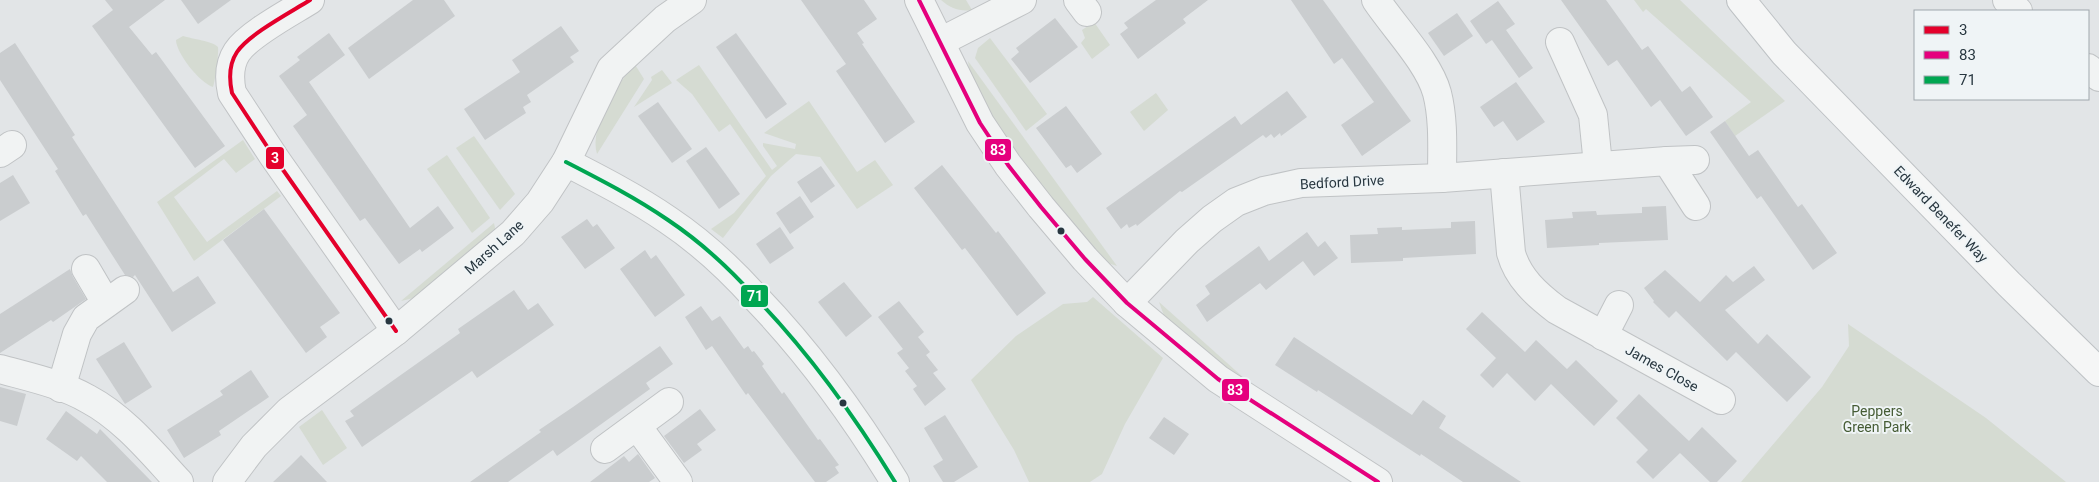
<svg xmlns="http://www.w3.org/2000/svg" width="2099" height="482" viewBox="0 0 2099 482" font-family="Roboto,sans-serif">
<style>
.green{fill:#d5dbd2}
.building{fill:#cacdcf}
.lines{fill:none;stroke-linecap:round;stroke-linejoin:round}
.minor-casing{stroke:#c0c3c5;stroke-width:30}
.primary-casing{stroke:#bec2c5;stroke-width:30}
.minor{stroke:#f1f3f3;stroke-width:28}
.primary{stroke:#f5f6f6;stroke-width:28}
.bus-1-casing{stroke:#eff4f6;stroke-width:8}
.bus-2-casing{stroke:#eff4f6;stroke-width:8}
.bus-3-casing{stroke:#eff4f6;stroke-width:8}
.bus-1{stroke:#e4002b;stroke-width:4}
.bus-2{stroke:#e5007d;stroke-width:4}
.bus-3{stroke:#00a651;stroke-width:4}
.bus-dot{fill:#283740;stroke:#eff4f6;stroke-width:2}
.labels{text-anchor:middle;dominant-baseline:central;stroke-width:4;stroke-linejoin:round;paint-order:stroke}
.street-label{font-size:14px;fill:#283740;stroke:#eff4f6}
.park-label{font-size:14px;fill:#465c35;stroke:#eff4f6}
.line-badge{stroke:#eff4f6;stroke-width:2}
.badge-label{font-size:14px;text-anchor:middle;font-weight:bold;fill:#fff}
</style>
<rect width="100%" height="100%" fill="#e2e5e7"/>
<g class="green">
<path d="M 941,0 L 966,0 L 972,10 C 960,12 950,8 941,0 Z"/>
<polygon points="1634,0 1680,0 1785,101 1735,136 1725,121 1751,102 1646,9 1643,12"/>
<polygon points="1094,22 1110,45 1092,59 1081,43 1085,38 1082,30"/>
<path d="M 183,36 C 192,39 213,41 218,47 C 219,52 215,83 213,87 C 200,83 176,53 176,40 Z"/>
<polygon points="990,38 1047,114 1026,131 975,58 978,48"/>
<polygon points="968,61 1117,266 1108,263 1099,256 1019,163 970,78"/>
<path d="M 634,63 L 644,79 L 597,154 C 589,125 618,86 634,63 Z"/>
<polygon points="699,65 772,170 777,166 763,146 763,143 795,149 796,144 764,133 809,101 857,172 875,160 893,185 857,209 820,157 796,154 771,176 723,238 711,229 734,213 766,176 730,124 719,132 692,94 676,80"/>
<polygon points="662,70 672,83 634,107 652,80 651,77"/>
<polygon points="1156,93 1168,110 1144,131 1130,112"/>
<polygon points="474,136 515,194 500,210 456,148"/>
<polygon points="243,140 255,159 236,173 224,159 174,197 207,242 277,191 281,196 194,261 157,202"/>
<polygon points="447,155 490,218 472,233 427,169"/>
<polygon points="494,223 496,233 418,297 401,301"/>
<polygon points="1093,297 1163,358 1125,424 1102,474 1090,482 1029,482 1014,450 971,380 1016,336 1063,304 1087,302"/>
<polygon points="1159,302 1245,379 1211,358 1166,321"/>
<polygon points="1848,324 1986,418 2066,482 1741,482 1822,387 1849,346"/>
<polygon points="322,410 347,448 323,465 299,427"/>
</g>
<g class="building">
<polygon points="105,0 165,0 129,27 152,55 156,52 225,146 195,168 92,26 113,10"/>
<polygon points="181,0 231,0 198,24"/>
<polygon points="413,0 444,0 455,16 369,79 348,48"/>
<polygon points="801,0 864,0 877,19 857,33 864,43 862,44 915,122 885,143 836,71 846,64"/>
<polygon points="1156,0 1208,0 1183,19 1186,23 1138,59 1120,34 1128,28 1124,23"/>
<polygon points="1291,0 1323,0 1411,121 1362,156 1341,125 1374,102 1342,58 1334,64"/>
<polygon points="1561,0 1606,0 1642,50 1648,46 1682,92 1690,86 1713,117 1686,136 1660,100 1651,107 1617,60 1608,66"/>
<polygon points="1498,1 1515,24 1506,30 1533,68 1519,78 1492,40 1486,44 1470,21"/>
<polygon points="1457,13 1473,36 1444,56 1428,33"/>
<polygon points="1055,18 1078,47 1030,83 1011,59 1019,52 1016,48"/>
<polygon points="561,26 579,51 570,57 574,62 527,95 531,102 523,107 526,113 485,140 464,109 520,72 512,60"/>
<polygon points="329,33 345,55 309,82 410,228 438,206 454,228 422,252 420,249 399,264 365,218 360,221 293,126 307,115 279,76 300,60 297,57"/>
<polygon points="736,33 787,104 766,119 716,47"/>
<polygon points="15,43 75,135 72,137 173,292 198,276 216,303 172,332 135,275 133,277 125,275 86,214 83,216 55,171 58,169 0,80 0,53"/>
<polygon points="1516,82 1545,122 1517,141 1503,121 1494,127 1480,107"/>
<polygon points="1287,91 1307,117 1281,136 1280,133 1274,138 1271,134 1266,138 1263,135 1182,192 1180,191 1137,226 1136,224 1129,228 1127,224 1121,229 1106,208 1235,116 1241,125"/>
<polygon points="658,102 692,149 672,163 638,116"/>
<polygon points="1066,106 1102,154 1077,173 1071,165 1066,168 1036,128"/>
<polygon points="1725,121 1749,156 1758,150 1798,207 1802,204 1837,253 1813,270 1761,196 1757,199 1710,132"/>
<polygon points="706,147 740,194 719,209 686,161"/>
<polygon points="942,165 996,233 998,231 1046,293 1017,316 965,248 962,250 914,188"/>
<polygon points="821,166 835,186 811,203 797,182"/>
<polygon points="13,175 30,203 0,221 0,183"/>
<polygon points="800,196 814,217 790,234 776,213"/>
<polygon points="1666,206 1668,240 1599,243 1599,245 1547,248 1545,220 1573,218 1572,212 1596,211 1597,215 1642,213 1642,207"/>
<polygon points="264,209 340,313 320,327 327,337 306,353 223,240"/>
<polygon points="587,219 593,227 597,224 615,248 585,269 561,237"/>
<polygon points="1475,221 1476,254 1403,258 1403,261 1351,263 1350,235 1378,234 1377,228 1402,227 1402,230 1451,228 1451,222"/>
<polygon points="780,227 794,248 770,264 756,244"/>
<polygon points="1307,232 1318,247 1325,241 1338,258 1314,276 1303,261 1266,290 1260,283 1207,322 1196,305 1210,294 1205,286 1259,246 1269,261"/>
<polygon points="645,250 651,259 656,255 685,295 655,317 620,269"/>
<polygon points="1754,266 1765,280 1725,310 1758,344 1767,334 1811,377 1787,402 1736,352 1727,361 1676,311 1669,318 1653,302 1654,301 1644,288 1665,270 1700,302 1726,275 1733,282"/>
<polygon points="70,269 73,277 86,299 53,322 51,320 0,353 0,314"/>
<polygon points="844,282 872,316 846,337 818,302"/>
<polygon points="514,290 528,310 538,303 554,325 477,378 472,371 362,447 345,421 354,416 350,411 460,333 458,329"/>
<polygon points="899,301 924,332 918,337 930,352 926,355 938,370 933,373 946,389 925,406 913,389 917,386 905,371 909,368 897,353 903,349 878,317"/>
<polygon points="701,306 712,321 720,316 744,349 748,346 752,352 754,351 764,364 762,366 782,394 784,392 818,440 820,439 839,465 835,467 839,473 826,482 815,482 748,393 746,395 712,346 706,350 685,317"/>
<polygon points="1482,312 1525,352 1536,340 1567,369 1576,360 1618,401 1594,426 1551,384 1535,401 1507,373 1493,388 1480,375 1496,358 1466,329"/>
<polygon points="1294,337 1412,415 1423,400 1446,416 1439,428 1521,482 1463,482 1421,454 1420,456 1318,390 1317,392 1275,365"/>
<polygon points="124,342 152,387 125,404 96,359"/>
<polygon points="660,346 673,364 646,383 650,389 557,456 553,450 508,482 470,482 541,432 539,430 573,407"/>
<polygon points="251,370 269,397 219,431 221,435 184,458 167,430 223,395 220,391"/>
<polygon points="0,387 26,394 17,426 0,421"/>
<polygon points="1639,394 1689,441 1702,427 1737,461 1717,482 1710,482 1680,453 1653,479 1636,462 1648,450 1616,418"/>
<polygon points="700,409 716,430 697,444 702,450 684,463 664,436"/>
<polygon points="66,411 97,434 100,429 152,482 107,482 81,456 77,461 46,439"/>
<polygon points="945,415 978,467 954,482 943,482 933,466 943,460 924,428"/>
<polygon points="1164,417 1189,434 1174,455 1149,438"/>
<polygon points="638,454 655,478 649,482 590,482 624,456 629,462"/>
<polygon points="301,455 327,482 273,482 289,467"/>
</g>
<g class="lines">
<g class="minor-casing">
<g id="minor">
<path d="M 310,0 C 291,12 249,34 237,52 C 229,64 229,79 232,93 L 274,157 L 396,331"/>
<polyline points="919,0 980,123 1008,165 1041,207 1085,259 1127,303 1218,379 1378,482"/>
<polyline points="1078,0 1087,12"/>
<path d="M 1376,0 C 1394,27 1429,63 1437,93 C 1444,120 1442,151 1442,178"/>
<polyline points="2007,0 2018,11"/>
<polyline points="940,42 1022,0"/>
<polyline points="1560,42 1593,115 1598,165"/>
<polyline points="2088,68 2099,77"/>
<polyline points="0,153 12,145"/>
<polyline points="1667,161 1695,160"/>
<path d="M 566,162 C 601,180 636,198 668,220 C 701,242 730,269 756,298 C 811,355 854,415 895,482"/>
<path d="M 1504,173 L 1511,253 C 1518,278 1536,294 1557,310 L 1721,400"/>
<polyline points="86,269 106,303"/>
<polyline points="1127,303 1187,241 1212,219 1236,202 1264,191 1301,183 1442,178 1667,161 1696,206"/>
<polyline points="1603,336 1619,305"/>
<path d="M 0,369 C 29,377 62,384 88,399 C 124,418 152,453 179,482"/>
<polyline points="61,388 77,334 86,318 125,290"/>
<polyline points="637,426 678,482"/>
<polyline points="605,449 669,402"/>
<polyline points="227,482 254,446 289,411 396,331 513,233 540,202 566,162 611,69 665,19 692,0"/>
</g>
</g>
<g class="primary-casing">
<polyline id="primary" points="1741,0 1784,53 2009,284 2099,372"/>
</g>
<use href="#minor" class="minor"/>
<use href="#primary" class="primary"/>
<g class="bus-1-casing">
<path id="bus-1" d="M 310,0 C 291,12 249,34 237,52 C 229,64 229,79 232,93 L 274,157 L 396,331"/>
</g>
<g class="bus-2-casing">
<polyline id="bus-2" points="919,0 980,123 1008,165 1041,207 1085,259 1127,303 1218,379 1378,482"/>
</g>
<g class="bus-3-casing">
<path id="bus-3" d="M 566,162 C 601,180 636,198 668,220 C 701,242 730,269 756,298 C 811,355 854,415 895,482"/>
</g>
<use href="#bus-1" class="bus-1"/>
<use href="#bus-2" class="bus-2"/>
<use href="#bus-3" class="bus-3"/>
</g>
<g class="bus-dot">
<circle cx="1061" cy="231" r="4.5"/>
<circle cx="389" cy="321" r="4.5"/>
<circle cx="843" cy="403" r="4.5"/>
</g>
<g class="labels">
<g class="street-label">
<text transform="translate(1342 182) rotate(-3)">Bedford Drive</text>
<text transform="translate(1941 214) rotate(46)">Edward Benefer Way</text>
<text transform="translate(494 247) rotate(-42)">Marsh Lane</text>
<text transform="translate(1662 368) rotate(29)">James Close</text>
</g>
<g class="park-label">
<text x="1877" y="411">Peppers<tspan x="1877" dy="16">Green Park</tspan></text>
</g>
</g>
<g class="line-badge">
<rect x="984" y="138" width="28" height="24" rx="5" fill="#e5007d"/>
<rect x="265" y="146" width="20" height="24" rx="5" fill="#e4002b"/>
<rect x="740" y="284" width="29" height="24" rx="5" fill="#00a651"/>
<rect x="1221" y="378" width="29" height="24" rx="5" fill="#e5007d"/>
</g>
<g class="badge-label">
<text x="998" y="155">83</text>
<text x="275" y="163">3</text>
<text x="755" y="301">71</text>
<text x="1235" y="395">83</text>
</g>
<rect x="1914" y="10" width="175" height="90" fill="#eff4f6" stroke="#9fa8ad"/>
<rect x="1924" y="26" width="25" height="8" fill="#e4002b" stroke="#9fa8ad"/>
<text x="1959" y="35" font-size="15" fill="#283740">3</text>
<rect x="1924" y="51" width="25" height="8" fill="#e5007d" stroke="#9fa8ad"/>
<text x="1959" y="60" font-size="15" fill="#283740">83</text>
<rect x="1924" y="76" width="25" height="8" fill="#00a651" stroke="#9fa8ad"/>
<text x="1959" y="85" font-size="15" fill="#283740">71</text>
</svg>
